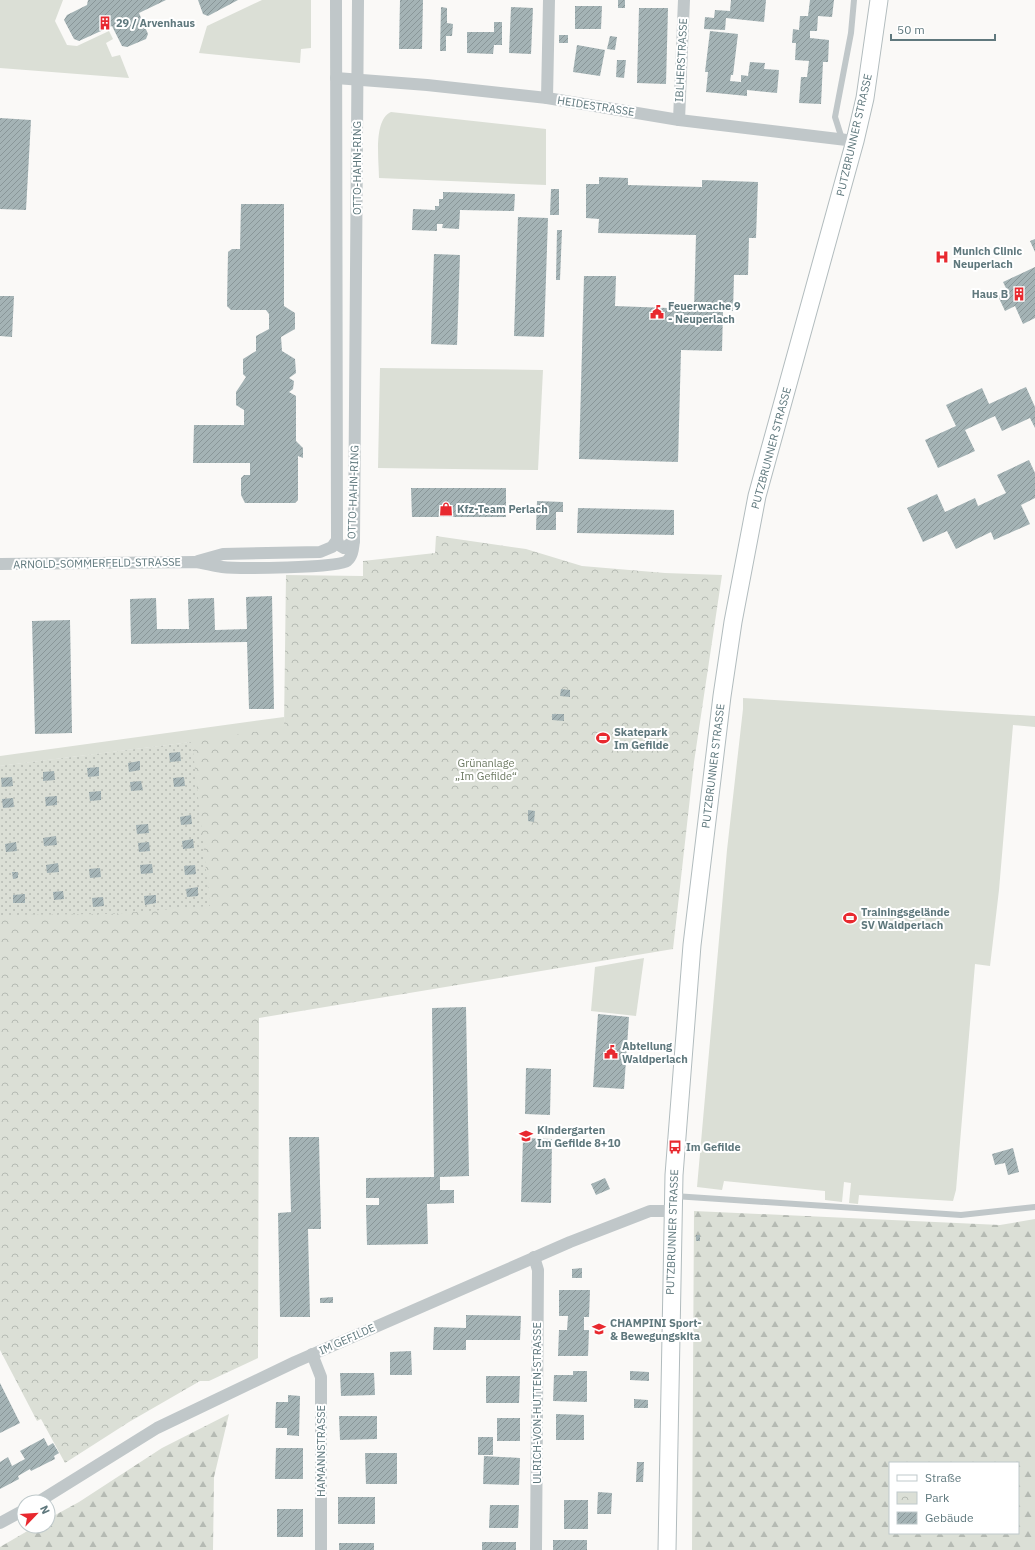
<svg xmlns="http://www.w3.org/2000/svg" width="1035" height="1550" viewBox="0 0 1035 1550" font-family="'IBM Plex Sans',sans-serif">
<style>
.grass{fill:#dbdfd6}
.forest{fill:url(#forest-firs);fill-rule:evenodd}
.park{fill:url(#park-crowns)}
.garden{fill:url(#garden-dots)}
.building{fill:url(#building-hatch)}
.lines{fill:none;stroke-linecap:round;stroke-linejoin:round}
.secondary-casing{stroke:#b2bcbe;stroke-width:19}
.lane{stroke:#c0c7c9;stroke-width:6}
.street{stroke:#c0c7c9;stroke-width:12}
.secondary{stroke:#fff;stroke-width:17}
.labels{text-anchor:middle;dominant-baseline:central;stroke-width:4;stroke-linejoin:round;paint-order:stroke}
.poi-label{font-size:11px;font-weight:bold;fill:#5f787d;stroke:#fff;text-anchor:start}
.street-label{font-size:11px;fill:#5f787d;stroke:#fff}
.park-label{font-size:11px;fill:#6d7a63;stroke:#fff}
</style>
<defs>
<pattern id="forest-firs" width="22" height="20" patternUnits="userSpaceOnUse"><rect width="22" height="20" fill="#dbdfd6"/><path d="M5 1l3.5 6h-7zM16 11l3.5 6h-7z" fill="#b5bab3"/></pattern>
<pattern id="park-crowns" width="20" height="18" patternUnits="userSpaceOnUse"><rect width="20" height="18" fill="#dbdfd6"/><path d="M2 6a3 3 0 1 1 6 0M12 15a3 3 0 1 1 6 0" fill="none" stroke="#b5bab3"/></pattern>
<pattern id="garden-dots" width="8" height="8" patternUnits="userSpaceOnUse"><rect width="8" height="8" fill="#dbdfd6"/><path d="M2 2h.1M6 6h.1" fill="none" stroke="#b5bab3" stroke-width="1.8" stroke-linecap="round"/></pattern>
<pattern id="building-hatch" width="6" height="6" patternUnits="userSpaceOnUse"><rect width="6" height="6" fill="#a4b3b5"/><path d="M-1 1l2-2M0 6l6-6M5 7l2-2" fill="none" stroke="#899698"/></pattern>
</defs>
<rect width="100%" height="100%" fill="#faf9f7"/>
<g class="grass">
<polygon points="0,0 63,0 55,21 67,45 77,46 109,31 113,39 106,43 112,57 120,55 129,78 0,68"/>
<polygon points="262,0 311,0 311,48 301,49 300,63 199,53 207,26"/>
<path d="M 391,112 L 546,129 L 546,185 L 379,178 C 379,160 373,120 391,112 Z"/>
<polygon points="380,368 543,370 538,470 378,468"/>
<polygon points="743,698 1035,716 1035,727 1013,725 999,890 990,966 975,964 956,1190 953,1201 859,1195 858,1204 849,1203 851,1183 844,1182 842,1202 825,1200 825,1191 724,1181 722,1190 697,1187 727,850 743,709"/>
<polygon points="284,717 284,727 275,783 192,742 0,766 0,756"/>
<polygon points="644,958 636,1016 591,1011 595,967"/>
</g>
<g class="forest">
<path d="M 694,1211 L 1000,1225 L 1035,1219 L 1035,1550 L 692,1550 ZM 890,1463 L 1018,1463 L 1018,1533 L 890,1533 Z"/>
<polygon points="229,1414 214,1477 213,1550 0,1550 0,1547 36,1526 48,1526 48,1519 79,1502 162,1448"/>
</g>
<polygon class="park" points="436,536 526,549 582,566 665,573 722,575 694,762 673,949 259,1018 258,1358 209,1381 200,1381 129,1422 65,1463 41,1419 37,1421 0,1350 0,766 192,742 284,727 286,575 363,576 363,561 435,553"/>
<polygon class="garden" points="192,742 210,906 111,914 0,915 0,766"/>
<g class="building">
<polygon points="88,0 166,0 139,13 148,34 146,39 127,47 122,46 112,26 79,41 74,39 64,20 67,15 87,5"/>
<polygon points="198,0 238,0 208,16 203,14"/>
<polygon points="400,0 423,0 422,49 399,49"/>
<rect x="618" y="0" width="7" height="8"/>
<polygon points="731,0 766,0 764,22 726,18 725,30 704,29 705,17 714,18 715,10 730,11"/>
<polygon points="810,0 834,0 832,17 818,16 817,31 810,31 810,38 829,40 828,62 823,62 821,104 799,103 801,77 807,77 809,61 795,60 796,43 792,43 793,29 799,30 800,16 808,16"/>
<polygon points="575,6 602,6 601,29 575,29"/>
<polygon points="441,7 447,8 447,23 453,24 452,36 446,36 446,51 440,51"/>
<polygon points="511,7 533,8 531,54 509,53"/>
<polygon points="639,8 668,8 666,84 637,83"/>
<polygon points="494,22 502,22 502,45 494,45 493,54 467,53 467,32 494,32"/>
<polygon points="710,31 738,34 733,75 731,75 730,81 741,82 741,75 748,76 750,62 765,63 764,69 779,70 777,93 747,90 747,96 706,92 708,72 705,72"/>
<rect x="559" y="35" width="9" height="8"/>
<polygon points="610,36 617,37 615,50 607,49"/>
<polygon points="577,45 605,50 600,76 573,72"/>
<polygon points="617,60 626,60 624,78 616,77"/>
<polygon points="0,118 31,120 26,210 0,209"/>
<polygon points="599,177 628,178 628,185 702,187 702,180 758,182 756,238 749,238 748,275 734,275 733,311 723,311 722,351 681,350 678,462 579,459 584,276 616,276 615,306 694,309 696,235 598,233 599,219 586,218 586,184 599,184"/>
<polygon points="551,189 559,189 559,215 550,215"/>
<polygon points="443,192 515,194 514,211 460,210 459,229 442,228 443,224 437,224 437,231 412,230 413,209 435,210 435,206 439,206 439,199 443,199"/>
<polygon points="241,204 284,204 284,306 295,313 295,329 281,337 282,351 295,359 296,373 289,378 294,381 293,389 289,392 296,396 296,441 303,448 303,458 298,456 298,500 295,503 245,503 241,495 241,478 244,475 250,475 250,463 193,463 194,425 244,425 244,410 236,405 236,392 246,377 243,374 243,359 256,351 256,336 269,329 269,314 266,310 231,310 227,306 228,252 232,249 240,249"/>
<polygon points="518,217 548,218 544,337 514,336"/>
<polygon points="557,230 562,230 560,280 556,280"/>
<polygon points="1035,239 1035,252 1030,241"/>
<polygon points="434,254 460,255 457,345 431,344"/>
<polygon points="1035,267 1035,318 1023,324 1015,306 1005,311 998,296 1008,292 1003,282"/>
<polygon points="0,296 14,296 12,337 0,336"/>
<polygon points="1026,387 1035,407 1035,428 1030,418 1002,431 995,416 965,430 975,451 938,468 925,440 956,426 946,405 982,388 989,404"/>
<polygon points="1029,460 1035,473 1035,498 1021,505 1030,524 994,540 991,532 956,549 947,531 923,542 907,508 937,494 945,512 975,498 978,506 1006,493 997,475"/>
<polygon points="411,488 506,488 506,517 412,517"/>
<polygon points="537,501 563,502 563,512 556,512 556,530 536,530"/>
<polygon points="578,508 674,510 674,535 577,533"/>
<polygon points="272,596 274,709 249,709 247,642 131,644 130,599 156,598 157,629 189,629 188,599 214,598 215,630 247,629 246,597"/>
<polygon points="70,620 72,733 35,734 32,621"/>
<polygon points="561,689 570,690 570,697 560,696"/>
<polygon points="552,714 564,714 564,721 552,720"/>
<polygon points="180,752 181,761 170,762 169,753"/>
<polygon points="140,761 140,770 129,772 128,763"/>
<polygon points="99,767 99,776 88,777 87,768"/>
<polygon points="54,771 55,780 43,781 43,772"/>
<polygon points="12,777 13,786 2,787 1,778"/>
<polygon points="184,777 185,786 174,787 173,778"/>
<polygon points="141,781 143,790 131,791 130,782"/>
<polygon points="101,791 101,800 90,801 89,792"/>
<polygon points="57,796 57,805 46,806 45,797"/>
<polygon points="13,798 14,807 3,808 2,799"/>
<polygon points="528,810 535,811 534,822 528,821"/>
<polygon points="191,815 192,824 181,825 180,817"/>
<polygon points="148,824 149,833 137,834 136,825"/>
<polygon points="56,836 57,845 44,846 43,838"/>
<polygon points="193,839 194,848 183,849 182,841"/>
<polygon points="16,842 17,851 6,852 5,844"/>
<polygon points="149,842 150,851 139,852 138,843"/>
<polygon points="58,863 59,872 47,873 46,865"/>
<polygon points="152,864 153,873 141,874 140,865"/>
<polygon points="195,865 196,874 185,875 184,866"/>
<polygon points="100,868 101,877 90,878 89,869"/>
<polygon points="12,872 18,872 18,878 13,879"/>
<polygon points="198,887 198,896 187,897 186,889"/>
<polygon points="63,891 64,899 54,900 53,892"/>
<polygon points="25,894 25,903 13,903 13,895"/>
<polygon points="156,895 156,903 145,905 144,896"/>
<polygon points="103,897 104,906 93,907 92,898"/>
<polygon points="466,1007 469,1176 440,1177 440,1190 454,1190 454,1203 427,1204 428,1244 367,1245 366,1205 379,1205 379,1198 366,1198 366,1178 434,1177 432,1008"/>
<polygon points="598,1014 629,1017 624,1089 593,1087"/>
<polygon points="526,1068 551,1069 550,1115 525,1114"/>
<polygon points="289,1137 319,1137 321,1229 308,1229 310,1317 280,1317 278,1213 291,1212"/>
<polygon points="523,1138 552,1139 551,1203 521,1202"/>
<polygon points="1013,1148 1019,1172 1008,1175 1005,1163 995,1165 992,1154"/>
<polygon points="605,1178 610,1189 596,1195 591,1184"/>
<rect x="696" y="1235" width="4" height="6"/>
<polygon points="582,1268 582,1278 572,1278 572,1269"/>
<polygon points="559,1290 590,1290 589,1317 584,1317 584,1330 589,1330 588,1356 558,1356 559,1330 567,1330 568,1316 559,1316"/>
<polygon points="333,1297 333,1303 320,1303 320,1298"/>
<polygon points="466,1315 521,1316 520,1340 466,1340 466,1350 433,1350 434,1327 466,1328"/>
<polygon points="411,1351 412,1375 390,1375 390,1352"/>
<polygon points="573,1371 587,1371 587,1402 553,1401 554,1375 573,1375"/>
<polygon points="630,1371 649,1372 649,1381 630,1380"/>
<polygon points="340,1373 374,1373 375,1395 341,1396"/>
<polygon points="486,1376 520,1376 519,1403 486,1403"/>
<polygon points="0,1383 20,1423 0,1433"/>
<polygon points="288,1395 300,1396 299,1436 287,1435 287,1428 275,1428 276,1402 288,1402"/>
<polygon points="634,1399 648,1400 648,1408 634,1408"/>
<polygon points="556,1414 584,1415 584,1440 556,1440"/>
<polygon points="339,1416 377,1416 377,1439 340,1440"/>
<rect x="497" y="1418" width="23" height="23"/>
<rect x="478" y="1437" width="15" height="18"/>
<polygon points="44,1438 48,1446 53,1443 59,1453 54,1456 55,1459 31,1471 30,1469 18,1476 19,1479 0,1489 0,1462 8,1457 12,1466 25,1459 20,1451"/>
<polygon points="276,1448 303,1448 303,1479 275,1479"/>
<polygon points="365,1453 397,1453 397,1484 366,1484"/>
<polygon points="484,1456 520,1458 519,1485 483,1484"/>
<polygon points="637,1462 644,1462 643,1482 636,1482"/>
<polygon points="598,1492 612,1493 611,1514 597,1514"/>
<rect x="338" y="1497" width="37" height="27"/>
<rect x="564" y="1500" width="24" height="29"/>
<polygon points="490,1505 519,1505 518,1528 489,1528"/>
<rect x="277" y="1509" width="26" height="28"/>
<rect x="553" y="1540" width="34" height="10"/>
<rect x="482" y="1542" width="34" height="8"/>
<rect x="339" y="1543" width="35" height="7"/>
</g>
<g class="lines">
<g class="secondary-casing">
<polyline id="secondary" points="667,1550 674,1175 692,945 722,696 733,622 757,496 855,141 865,98 879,0"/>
</g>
<g class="lane">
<polyline points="842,139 835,117 851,33 854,0"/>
<polyline points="674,1196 961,1215 1035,1207"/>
</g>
<g class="street">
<polyline points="336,0 337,540 339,545 344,548 354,541"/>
<polyline points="336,78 427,85 547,98 679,120 855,141"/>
<polyline points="547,98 549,0"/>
<polyline points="679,120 684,0"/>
<polyline points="198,561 223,554 320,552 332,547 337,540"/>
<path d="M 0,564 L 195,562 C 204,563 213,566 222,567 C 238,569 339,568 347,561 C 353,556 353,548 354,541 L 358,0"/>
<polyline points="534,1257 538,1270 536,1550"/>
<polyline points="312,1354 321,1377 321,1550"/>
<polyline points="38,1502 157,1428 295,1362 570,1242 650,1211 672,1211"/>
<polyline points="0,1523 24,1510"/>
</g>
<use href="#secondary" class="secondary"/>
</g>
<defs>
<g id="building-bare" transform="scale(1.08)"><path d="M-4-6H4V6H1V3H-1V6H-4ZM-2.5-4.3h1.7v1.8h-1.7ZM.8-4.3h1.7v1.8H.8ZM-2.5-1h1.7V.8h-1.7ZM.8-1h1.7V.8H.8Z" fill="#e8292f" stroke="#fff" stroke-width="2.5" paint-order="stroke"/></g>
<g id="hospital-bare" transform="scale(1.08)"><path d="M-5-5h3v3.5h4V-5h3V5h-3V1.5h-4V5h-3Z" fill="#e8292f" stroke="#fff" stroke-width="2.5" paint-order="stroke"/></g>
<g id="civic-bare" transform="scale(1.08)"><path d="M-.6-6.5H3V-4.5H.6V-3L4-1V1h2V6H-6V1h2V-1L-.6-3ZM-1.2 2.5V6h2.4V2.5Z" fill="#e8292f" stroke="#fff" stroke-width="2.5" paint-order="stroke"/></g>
<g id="shop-bare" transform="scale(1.08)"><path d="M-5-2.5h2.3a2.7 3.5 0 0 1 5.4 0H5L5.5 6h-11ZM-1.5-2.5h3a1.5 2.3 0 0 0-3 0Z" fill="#e8292f" stroke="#fff" stroke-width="2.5" paint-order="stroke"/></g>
<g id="stadium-bare" transform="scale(1.08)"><path d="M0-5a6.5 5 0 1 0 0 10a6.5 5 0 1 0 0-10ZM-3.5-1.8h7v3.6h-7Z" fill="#e8292f" stroke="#fff" stroke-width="2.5" paint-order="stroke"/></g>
<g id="school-bare" transform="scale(1.08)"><path d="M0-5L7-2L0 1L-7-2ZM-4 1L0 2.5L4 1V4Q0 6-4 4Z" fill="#e8292f" stroke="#fff" stroke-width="2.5" paint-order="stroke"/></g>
<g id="bus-bare" transform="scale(1.08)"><path d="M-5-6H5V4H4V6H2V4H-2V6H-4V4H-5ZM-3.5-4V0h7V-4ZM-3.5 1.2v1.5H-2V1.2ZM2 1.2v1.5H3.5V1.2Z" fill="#e8292f" stroke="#fff" stroke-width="2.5" paint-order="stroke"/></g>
</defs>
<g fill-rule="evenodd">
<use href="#building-bare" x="105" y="23"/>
<use href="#hospital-bare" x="942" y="257"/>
<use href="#building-bare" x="1019" y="294"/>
<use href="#civic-bare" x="657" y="312"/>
<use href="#shop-bare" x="446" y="509"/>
<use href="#stadium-bare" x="603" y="738"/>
<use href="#stadium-bare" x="850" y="918"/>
<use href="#civic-bare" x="611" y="1052"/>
<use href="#school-bare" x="526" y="1136"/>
<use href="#bus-bare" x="675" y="1147"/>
<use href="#school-bare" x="599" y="1329"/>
</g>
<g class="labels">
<g class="poi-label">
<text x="116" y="23">29 / Arvenhaus</text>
<text x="953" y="251">Munich Clinic<tspan x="953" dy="13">Neuperlach</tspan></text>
<text x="1008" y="294" text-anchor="end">Haus B</text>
<text x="668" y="306">Feuerwache 9<tspan x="668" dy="13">- Neuperlach</tspan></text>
<text x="457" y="509">Kfz-Team Perlach</text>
<text x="614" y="732">Skatepark<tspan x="614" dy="13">Im Gefilde</tspan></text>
<text x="861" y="912">Trainingsgelände<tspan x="861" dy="13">SV Waldperlach</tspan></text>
<text x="622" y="1046">Abteilung<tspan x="622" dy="13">Waldperlach</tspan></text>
<text x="537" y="1130">Kindergarten<tspan x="537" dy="13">Im Gefilde 8+10</tspan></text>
<text x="686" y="1147">Im Gefilde</text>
<text x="610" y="1323">CHAMPINI Sport-<tspan x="610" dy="13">&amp; Bewegungskita</tspan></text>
</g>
<g class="street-label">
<text transform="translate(681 60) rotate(-87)">IBLHERSTRASSE</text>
<text transform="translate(596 106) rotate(9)">HEIDESTRASSE</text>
<text transform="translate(854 135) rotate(-77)">PUTZBRUNNER STRASSE</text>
<text transform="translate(357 168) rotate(-90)">OTTO-HAHN-RING</text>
<text transform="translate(771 448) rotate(-75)">PUTZBRUNNER STRASSE</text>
<text transform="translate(353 492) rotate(-88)">OTTO-HAHN-RING</text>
<text transform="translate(97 563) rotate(-1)">ARNOLD-SOMMERFELD-STRASSE</text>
<text transform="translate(713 766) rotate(-83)">PUTZBRUNNER STRASSE</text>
<text transform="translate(672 1232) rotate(-88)">PUTZBRUNNER STRASSE</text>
<text transform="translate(347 1339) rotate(-24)">IM GEFILDE</text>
<text transform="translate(537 1403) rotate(-90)">ULRICH-VON-HUTTEN-STRASSE</text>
<text transform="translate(321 1451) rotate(-90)">HAMANNSTRASSE</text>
</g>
<g class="park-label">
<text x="486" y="763">Grünanlage<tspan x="486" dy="13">„Im Gefilde“</tspan></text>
</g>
</g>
<rect x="889" y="1462" width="130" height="72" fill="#ffffff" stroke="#bfc9cb"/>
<rect x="897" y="1475" width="20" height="6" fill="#ffffff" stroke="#bfc9cb"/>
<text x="925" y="1482" font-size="12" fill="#5f787d">Straße</text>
<rect x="897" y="1492" width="20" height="12" fill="url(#park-crowns)" stroke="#bfc9cb"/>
<text x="925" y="1502" font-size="12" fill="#5f787d">Park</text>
<rect x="897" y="1512" width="20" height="12" fill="url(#building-hatch)" stroke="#bfc9cb"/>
<text x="925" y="1522" font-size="12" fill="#5f787d">Gebäude</text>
<g transform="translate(36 1514) rotate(65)"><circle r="19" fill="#ffffff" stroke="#bfc9cb"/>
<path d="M0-3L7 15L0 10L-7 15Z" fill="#e8292f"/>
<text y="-6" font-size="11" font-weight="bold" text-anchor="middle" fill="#5f787d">N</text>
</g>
<path d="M891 34v6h104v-6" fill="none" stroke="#5f787d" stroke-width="2"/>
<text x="897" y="34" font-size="12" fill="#5f787d" stroke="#ffffff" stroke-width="3" paint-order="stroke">50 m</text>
</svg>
